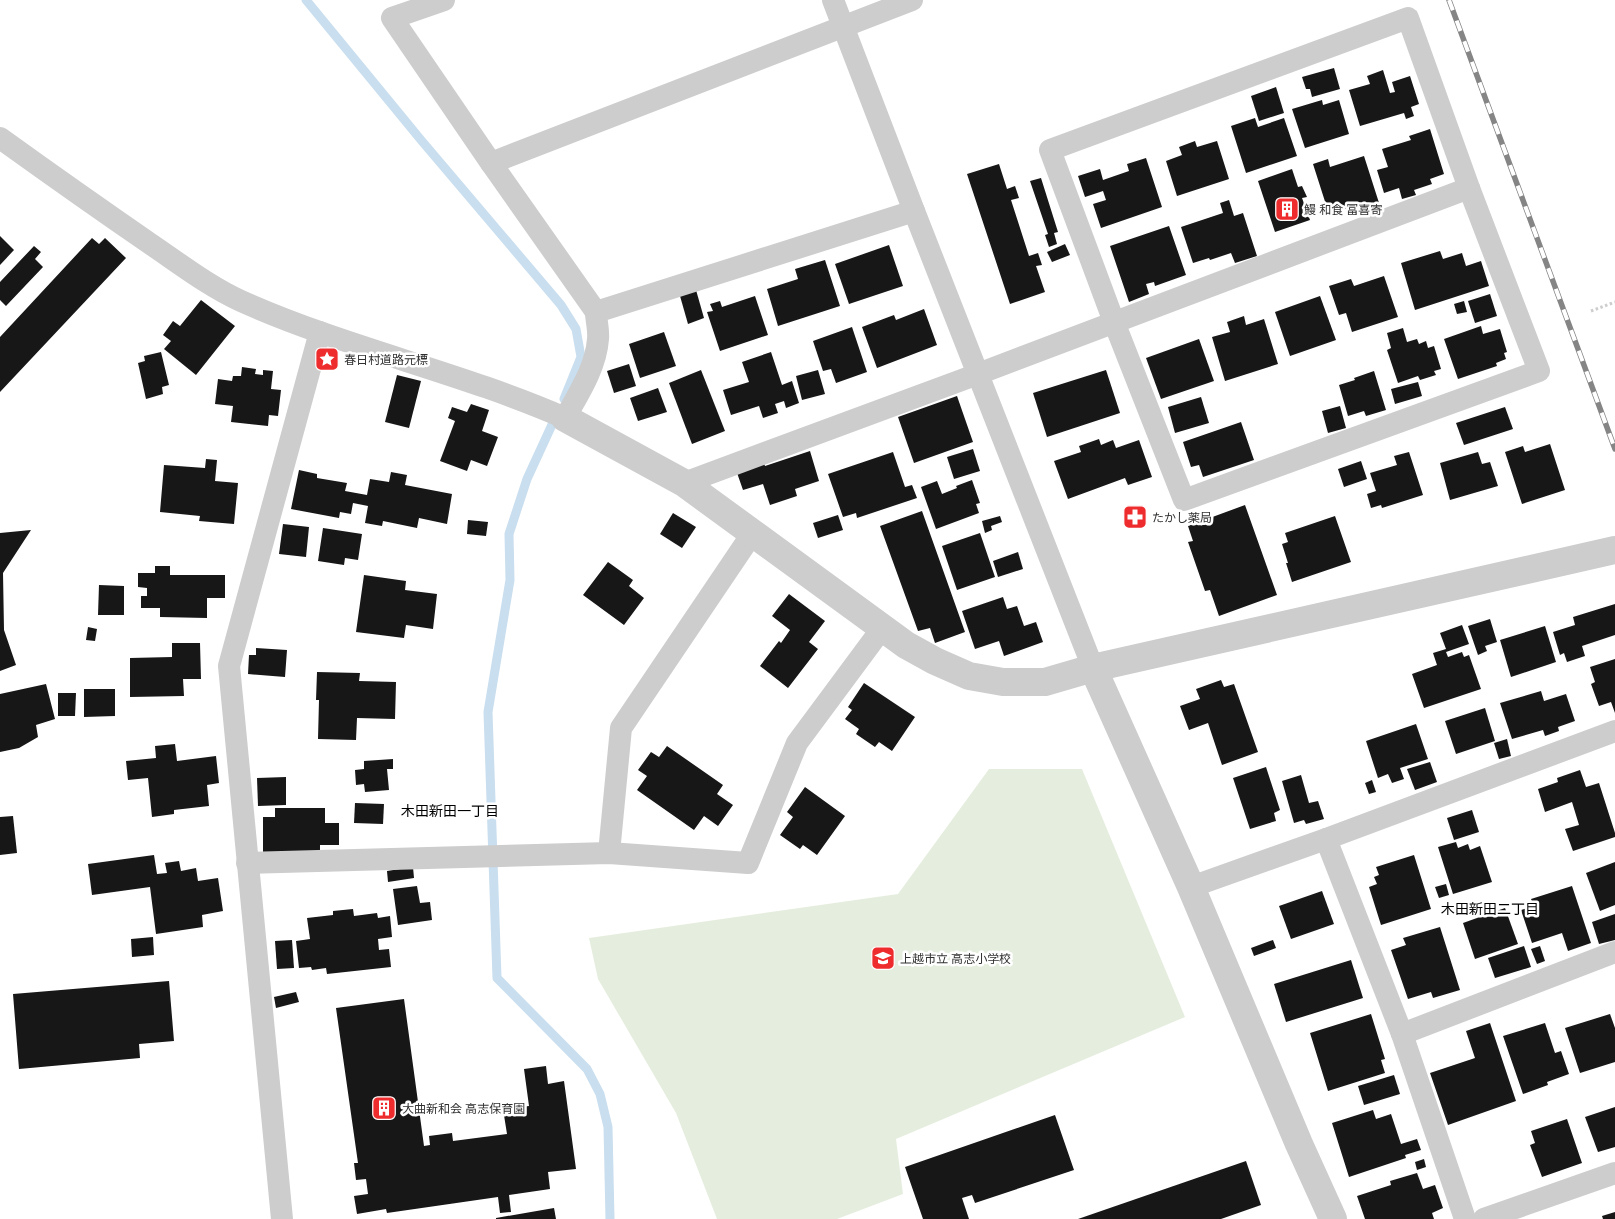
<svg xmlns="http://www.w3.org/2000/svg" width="1615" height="1219" viewBox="0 0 1615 1219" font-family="Mulish,'Noto Sans JP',sans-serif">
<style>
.green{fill:#e5eede}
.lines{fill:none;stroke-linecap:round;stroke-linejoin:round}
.stream{stroke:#c9deee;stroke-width:9}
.building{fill:#171717}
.path{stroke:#cdcdcd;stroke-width:3;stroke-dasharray:2.5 2.5;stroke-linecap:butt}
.minor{stroke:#cdcdcd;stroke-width:22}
.tertiary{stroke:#cdcdcd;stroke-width:28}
.rail-casing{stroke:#858585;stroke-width:5.5}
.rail{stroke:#fff;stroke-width:4;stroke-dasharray:11;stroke-linecap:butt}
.labels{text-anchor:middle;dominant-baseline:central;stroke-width:5;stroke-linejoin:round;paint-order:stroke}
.poi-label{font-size:12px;fill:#303030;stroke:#fff;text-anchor:start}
.neighbourhood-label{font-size:14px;fill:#000;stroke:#fff}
</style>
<rect width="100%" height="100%" fill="#fff"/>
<polygon class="green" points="989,769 1082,769 1185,1017 896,1139 903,1194 837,1219 717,1219 676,1113 598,979 589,938 898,894"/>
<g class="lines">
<g class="stream">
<polyline points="306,0 421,140 561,305 576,329 581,357 564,399"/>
<polyline points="556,416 527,479 509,534 510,580 488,712 497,978 587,1069 600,1094 608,1127 610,1219"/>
</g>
</g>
<g class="building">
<polygon points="1334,68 1340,89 1312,97 1310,89 1306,89 1302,77"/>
<polygon points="1383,70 1390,93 1395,92 1392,82 1410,76 1419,104 1411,107 1414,116 1406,119 1404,113 1360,126 1349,90 1370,84 1367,76"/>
<polygon points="1276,87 1284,113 1259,121 1251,96"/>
<polygon points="1322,100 1323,105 1339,100 1349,134 1305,148 1292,109"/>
<polygon points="1255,118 1258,127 1284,118 1297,156 1246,173 1231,126"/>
<polygon points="1430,129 1444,174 1430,179 1432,184 1414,190 1416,195 1402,199 1399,188 1384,193 1377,170 1388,167 1382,149 1411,140 1409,136"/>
<polygon points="1195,141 1197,147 1217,141 1229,179 1177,196 1166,161 1182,155 1179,147"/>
<polygon points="1364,156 1380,206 1349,215 1347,208 1329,214 1313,164 1328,159 1330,167"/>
<polygon points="1146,158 1162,207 1101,228 1093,204 1106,200 1103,191 1085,197 1078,176 1100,169 1103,180 1129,171 1127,164"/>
<polygon points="999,164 1007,189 1015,186 1019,198 1011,200 1029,256 1038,253 1042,265 1036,266 1045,292 1010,304 967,174"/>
<polygon points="1292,169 1298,187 1302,186 1307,197 1302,198 1310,220 1275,232 1258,181"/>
<polygon points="1041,178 1058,232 1054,233 1057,244 1049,247 1045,235 1048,234 1030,181"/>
<polygon points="1229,200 1234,216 1243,213 1257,256 1235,263 1231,253 1210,260 1209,258 1193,263 1181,227 1223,213 1220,203"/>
<polygon points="1169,226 1186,275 1155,286 1154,282 1146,284 1149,294 1129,302 1110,246"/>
<polygon points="0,236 14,250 0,265"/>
<polygon points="92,238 99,244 105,238 126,258 0,392 0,337"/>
<polygon points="1065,244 1070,255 1052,262 1047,252"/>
<polygon points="889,245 903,286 849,304 835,264"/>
<polygon points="34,246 41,252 35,259 43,267 6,306 0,300 0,282"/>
<polygon points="1440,251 1443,259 1462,253 1466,266 1481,261 1489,286 1415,310 1401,263"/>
<polygon points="825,260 840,306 778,326 767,289 798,279 795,269"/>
<polygon points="1384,276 1398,317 1352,332 1346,313 1339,315 1329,286 1351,279 1354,286"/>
<polygon points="696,290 704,318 688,324 680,296"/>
<polygon points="1490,294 1497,316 1475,323 1468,301"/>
<polygon points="755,296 768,335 720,351 707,312 713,311 710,304 720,301 722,307"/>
<polygon points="1320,296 1336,340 1290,356 1275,312"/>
<polygon points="201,300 235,326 196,375 164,349 171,341 163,335 173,321 180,326"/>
<polygon points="1464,301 1467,312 1457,314 1454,304"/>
<polygon points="924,309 937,345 877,368 862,327 894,315 896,320"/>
<polygon points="1244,316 1246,325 1264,319 1278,364 1225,381 1212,337 1230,332 1227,322"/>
<polygon points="1481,326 1483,334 1500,329 1507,352 1504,353 1506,359 1496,363 1497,366 1458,379 1444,339"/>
<polygon points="852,327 867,372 836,383 831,369 823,371 813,341"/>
<polygon points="1403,328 1407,342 1417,339 1419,344 1426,341 1428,348 1434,346 1441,369 1434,371 1436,375 1420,380 1418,376 1398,383 1387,350 1391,348 1387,333"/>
<polygon points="664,332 676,366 640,378 629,344"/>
<polygon points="1199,339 1214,381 1161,399 1146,358"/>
<polygon points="161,352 169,385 162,387 163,394 146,399 138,363 145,361 144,356"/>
<polygon points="771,352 782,385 792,381 799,403 786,408 784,401 775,404 778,413 763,418 759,406 731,415 723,390 749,382 742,362"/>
<polygon points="629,364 636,386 614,393 607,371"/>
<polygon points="242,367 256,369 255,374 263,375 263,370 273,371 271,389 281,390 278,416 269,415 268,426 231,422 233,406 215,404 218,379 232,381 233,376 241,376"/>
<polygon points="701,370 725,431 692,444 669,383"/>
<polygon points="818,370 825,394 802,400 796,376"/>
<polygon points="1106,370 1120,413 1047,437 1033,393"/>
<polygon points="1374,371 1386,410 1366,416 1364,411 1348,416 1339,385 1355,380 1354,378"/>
<polygon points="397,375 421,381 409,428 385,422"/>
<polygon points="1418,382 1422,396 1395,404 1391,389"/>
<polygon points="658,388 667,412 638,421 630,398"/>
<polygon points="957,396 973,442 914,463 898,417"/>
<polygon points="1201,397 1209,423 1175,433 1168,407"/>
<polygon points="471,404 489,410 482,431 498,437 487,466 471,460 467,471 440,461 455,421 448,418 452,407 467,412"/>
<polygon points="1340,406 1346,428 1328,433 1322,411"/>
<polygon points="1505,407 1513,429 1464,445 1456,423"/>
<polygon points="1241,422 1254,460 1203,477 1199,465 1191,467 1183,442"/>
<polygon points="1099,439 1101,445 1113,440 1116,448 1139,440 1152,477 1128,485 1125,478 1068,499 1054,461 1081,452 1079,446"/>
<polygon points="1550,444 1565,490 1522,504 1505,452 1523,446 1525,452"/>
<polygon points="973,449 980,471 954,479 947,457"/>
<polygon points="810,451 819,481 795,489 797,496 770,505 763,484 743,490 736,470 763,461 765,466"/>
<polygon points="893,452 905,487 912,485 917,498 857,518 856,513 843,517 828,474"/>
<polygon points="1409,452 1423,495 1382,508 1381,505 1371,508 1367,494 1376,491 1370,473 1397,465 1394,456"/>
<polygon points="1478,452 1482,464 1490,462 1498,486 1450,500 1440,463"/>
<polygon points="206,459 217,460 215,481 238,483 234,524 199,521 200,516 160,512 164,465 205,468"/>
<polygon points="1361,461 1367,479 1344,487 1338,469"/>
<polygon points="299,470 317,474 317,478 347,483 345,491 367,495 370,479 389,482 391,472 407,475 405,485 452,494 447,524 419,518 417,528 383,521 382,526 365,523 368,506 353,503 351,514 340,512 339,518 291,509"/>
<polygon points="972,480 980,503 976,504 979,513 936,529 921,487 937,481 942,494 957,488 956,486"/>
<polygon points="1245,505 1277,595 1219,616 1210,590 1205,591 1188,542 1193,541 1188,526"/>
<polygon points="922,511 965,632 935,643 930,628 918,631 880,526"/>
<polygon points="673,513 696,527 682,548 660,534"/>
<polygon points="838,515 843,530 818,538 813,523"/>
<polygon points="1000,516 1002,522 991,526 992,530 985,533 982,521"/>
<polygon points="1335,516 1351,562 1292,582 1286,563 1288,563 1282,544 1288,542 1285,533"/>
<polygon points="468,520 488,522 486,536 467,534"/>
<polygon points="283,524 309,527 306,557 279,554"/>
<polygon points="323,528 362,534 358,560 345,558 344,565 318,561"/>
<polygon points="31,530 3,573 4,630 16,665 0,671 0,533"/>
<polygon points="980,533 995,577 957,590 942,546"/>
<polygon points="1018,552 1023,569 998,577 993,561"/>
<polygon points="608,562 633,580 629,586 644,598 624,625 583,595"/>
<polygon points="155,566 170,566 170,575 225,575 225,598 207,598 207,618 160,617 160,608 141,608 141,596 147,596 147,588 138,587 138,573 155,573"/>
<polygon points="364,575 406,581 405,590 437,594 433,629 406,625 404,638 356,632"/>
<polygon points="99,585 124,586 124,615 98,615"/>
<polygon points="789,594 825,621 809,642 818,649 788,688 760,666 779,641 781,643 790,630 772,616"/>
<polygon points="1003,597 1007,609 1017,606 1024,626 1036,622 1043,642 1004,656 999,641 975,649 962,611"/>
<polygon points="1615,604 1615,635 1582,646 1585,656 1567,662 1564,653 1560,655 1553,632 1575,625 1573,617"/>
<polygon points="1490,619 1497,642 1485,646 1487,651 1478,655 1468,626"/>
<polygon points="1462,625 1469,644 1446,652 1448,657 1462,652 1464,657 1469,655 1481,689 1424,708 1412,674 1437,665 1433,653 1446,649 1440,633"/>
<polygon points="1545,626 1556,662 1511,677 1500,640"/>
<polygon points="88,627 97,629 95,641 86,640"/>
<polygon points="172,643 200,643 201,679 183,679 184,696 130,697 130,658 172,657"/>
<polygon points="256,648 287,650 285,677 248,674 249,655 256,655"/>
<polygon points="1615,659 1615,713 1611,702 1599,706 1591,684 1595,682 1590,667"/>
<polygon points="317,672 360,673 359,681 396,682 395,719 357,718 356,740 318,739 319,700 316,700"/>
<polygon points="1221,680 1224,687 1234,684 1258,752 1222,765 1208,723 1189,730 1180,706 1200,699 1196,689"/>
<polygon points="864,683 915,717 892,751 879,742 875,747 856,734 859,729 845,719 852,710 848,707"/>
<polygon points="46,684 55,719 36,725 38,737 19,748 0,752 0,694"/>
<polygon points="84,689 115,689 115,716 84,717"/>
<polygon points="1541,691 1544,701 1566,694 1575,721 1558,727 1559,731 1545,736 1543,730 1512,739 1500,703"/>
<polygon points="58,693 76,693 75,716 58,716"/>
<polygon points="1485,708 1495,741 1456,754 1445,721"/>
<polygon points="1416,724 1428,759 1400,768 1404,779 1392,783 1388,774 1378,778 1366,741"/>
<polygon points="1507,739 1511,756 1499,759 1494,743"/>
<polygon points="175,744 177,761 216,756 219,783 207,785 209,806 174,810 174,814 152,817 148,778 128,780 126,761 156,758 155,746"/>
<polygon points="667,746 723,785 717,794 733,805 718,826 704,816 694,830 637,790 647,776 638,770 651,752 659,757"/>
<polygon points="393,759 393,769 387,769 389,790 365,792 364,784 356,785 355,770 364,769 364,761"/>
<polygon points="1430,762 1437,782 1415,790 1407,769"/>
<polygon points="1266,767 1280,810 1274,813 1276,821 1250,829 1233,778"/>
<polygon points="1580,770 1586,787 1599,783 1615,833 1615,837 1573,851 1565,829 1579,825 1572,802 1545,812 1538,789 1558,782 1557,778"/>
<polygon points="1301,775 1309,803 1318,801 1324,819 1306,824 1304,820 1294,823 1282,781"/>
<polygon points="286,777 286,805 258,806 257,778"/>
<polygon points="1372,780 1376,792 1369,794 1365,783"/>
<polygon points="805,787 845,816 817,855 803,845 800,849 780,835 793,817 787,812"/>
<polygon points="355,803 384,804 383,824 354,823"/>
<polygon points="275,808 325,808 325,823 339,823 339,845 320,845 320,854 263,855 263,817 275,817"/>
<polygon points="1472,810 1479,832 1454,840 1447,818"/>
<polygon points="13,816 17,853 0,855 0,817"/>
<polygon points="1456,842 1458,848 1468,844 1470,850 1480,846 1492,882 1453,894 1438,847"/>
<polygon points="154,855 157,874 167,873 165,863 179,861 181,871 196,868 198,881 218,878 223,911 202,915 203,927 156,934 150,887 92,895 88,864"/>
<polygon points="1414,855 1431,909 1381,925 1369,887 1377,884 1374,877 1379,875 1376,867"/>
<polygon points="1615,862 1615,905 1600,911 1586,873"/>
<polygon points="413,867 414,878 388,882 387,871"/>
<polygon points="1446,884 1449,895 1439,898 1435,887"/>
<polygon points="417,886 420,903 430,902 432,920 398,925 393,889"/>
<polygon points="1572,886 1591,943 1568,951 1562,933 1532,943 1521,910 1534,906 1531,899"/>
<polygon points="1322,891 1334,924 1291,939 1279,906"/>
<polygon points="1505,908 1518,944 1475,959 1463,923"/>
<polygon points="353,909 354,916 377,913 378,918 390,916 392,937 378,939 379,950 389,949 391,967 327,974 326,968 312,970 311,967 299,968 296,941 310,939 307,918 333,915 333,911"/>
<polygon points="1615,914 1615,940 1599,944 1592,922"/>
<polygon points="1440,927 1460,990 1433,998 1431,992 1408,999 1391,950 1406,945 1403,938"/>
<polygon points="153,937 154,955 132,957 131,939"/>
<polygon points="292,940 294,968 277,969 275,941"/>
<polygon points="1273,940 1276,948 1254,956 1251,948"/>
<polygon points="1524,946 1531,967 1495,978 1488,958"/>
<polygon points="1540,946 1545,961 1537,964 1531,949"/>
<polygon points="1351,960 1363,998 1286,1022 1274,984"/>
<polygon points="169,981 174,1041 139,1044 140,1058 19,1069 13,994"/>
<polygon points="296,992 299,1002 276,1008 274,997"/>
<polygon points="404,999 424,1146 430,1145 429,1136 452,1133 453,1141 507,1134 503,1109 529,1106 524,1069 546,1066 548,1084 564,1081 576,1169 548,1172 550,1189 509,1195 511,1212 500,1213 498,1197 387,1213 386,1209 357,1214 354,1196 368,1194 366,1179 356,1180 354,1163 358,1163 336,1008"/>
<polygon points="1371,1014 1385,1059 1381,1060 1385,1073 1328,1091 1310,1033"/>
<polygon points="1610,1014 1615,1028 1615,1062 1580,1073 1565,1028"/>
<polygon points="1490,1023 1516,1101 1448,1125 1430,1073 1475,1058 1466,1031"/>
<polygon points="1545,1023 1555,1053 1561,1051 1569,1074 1547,1082 1548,1085 1523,1094 1503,1036"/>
<polygon points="1394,1075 1400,1094 1364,1105 1358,1086"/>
<polygon points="1615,1107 1615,1147 1598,1152 1585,1117"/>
<polygon points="1373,1110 1376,1119 1391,1114 1401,1144 1417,1139 1421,1150 1405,1155 1406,1158 1349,1177 1332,1123"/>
<polygon points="1055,1115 1074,1170 975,1203 972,1195 962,1198 969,1219 923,1219 905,1167"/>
<polygon points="1567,1119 1582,1163 1542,1177 1530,1145 1535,1143 1531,1131"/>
<polygon points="1424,1159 1426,1167 1417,1170 1415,1162"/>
<polygon points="1246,1161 1261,1205 1221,1219 1078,1219"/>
<polygon points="1417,1173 1423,1189 1435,1185 1443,1208 1432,1213 1434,1219 1365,1219 1357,1196 1391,1185 1390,1181"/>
<polygon points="554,1208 556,1219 496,1219 496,1218"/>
<polygon points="1615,1212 1615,1219 1603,1219 1602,1216"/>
</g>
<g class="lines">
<polyline class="path" points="1591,311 1615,302"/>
<g class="minor">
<polyline points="444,0 392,18 491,163"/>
<polyline points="833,0 914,211 1093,668"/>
<polygon points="1408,18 1469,188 1539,371 1184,500 1114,322 1050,150"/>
<path d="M 0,138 C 50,174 101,210 152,245 C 180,264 210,287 241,301 C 346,348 460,372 565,418 C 579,393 596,367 598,339 C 599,330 596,320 596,312 L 914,211"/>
<polyline points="596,312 491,163 912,0"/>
<polyline points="684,483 978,374 1469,188"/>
<polyline points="1326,839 1402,1034"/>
<polyline points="609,853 621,728 752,534"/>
<polyline points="247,863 609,853 748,863 797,743 883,627"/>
<polyline points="1191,887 1326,839 1615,731"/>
<polyline points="282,1219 229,666 320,332"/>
<polyline points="1465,1219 1402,1034 1615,952"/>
<polyline points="1484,1219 1615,1173"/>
</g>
<g class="tertiary">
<polyline points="565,418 684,483 906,645 935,661 969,676 1003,682 1045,682 1093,668 1615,550"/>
<polyline points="1093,668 1191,887 1299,1144 1333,1219"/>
</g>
<g class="rail-casing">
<polyline id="rail" points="1449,0 1615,449"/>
</g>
<use href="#rail" class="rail"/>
</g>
<defs>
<g id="building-square" transform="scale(1.25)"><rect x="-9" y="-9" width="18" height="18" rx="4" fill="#ee2c2d" stroke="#fff"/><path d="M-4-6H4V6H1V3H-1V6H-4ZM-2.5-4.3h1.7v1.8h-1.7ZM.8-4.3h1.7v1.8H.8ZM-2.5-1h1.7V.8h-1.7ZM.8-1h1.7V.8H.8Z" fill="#fff"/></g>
<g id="sight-square" transform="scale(1.25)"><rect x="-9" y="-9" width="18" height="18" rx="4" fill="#ee2c2d" stroke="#fff"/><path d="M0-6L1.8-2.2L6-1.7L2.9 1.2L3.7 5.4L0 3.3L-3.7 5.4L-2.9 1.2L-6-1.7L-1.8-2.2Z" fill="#fff"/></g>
<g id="pharmacy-square" transform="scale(1.25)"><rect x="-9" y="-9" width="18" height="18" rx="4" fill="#ee2c2d" stroke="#fff"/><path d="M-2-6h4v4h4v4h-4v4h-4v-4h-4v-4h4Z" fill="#fff"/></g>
<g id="school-square" transform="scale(1.25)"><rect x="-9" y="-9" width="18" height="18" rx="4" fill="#ee2c2d" stroke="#fff"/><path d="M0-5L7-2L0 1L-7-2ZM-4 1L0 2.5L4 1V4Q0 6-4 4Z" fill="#fff"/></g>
</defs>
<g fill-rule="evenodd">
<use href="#building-square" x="1287" y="209"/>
<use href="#sight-square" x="327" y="359"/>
<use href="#pharmacy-square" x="1135" y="517"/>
<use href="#school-square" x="883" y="958"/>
<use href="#building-square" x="384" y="1108"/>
</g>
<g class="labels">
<g class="poi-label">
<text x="1304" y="209">鰻 和食 冨喜寄</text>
<text x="344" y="359">春日村道路元標</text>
<text x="1152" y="517">たかし薬局</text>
<text x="900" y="958">上越市立 高志小学校</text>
<text x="402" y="1108">大曲新和会 高志保育園</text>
</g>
<g class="neighbourhood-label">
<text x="450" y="811">木田新田一丁目</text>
<text x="1490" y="909">木田新田二丁目</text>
</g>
</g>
</svg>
